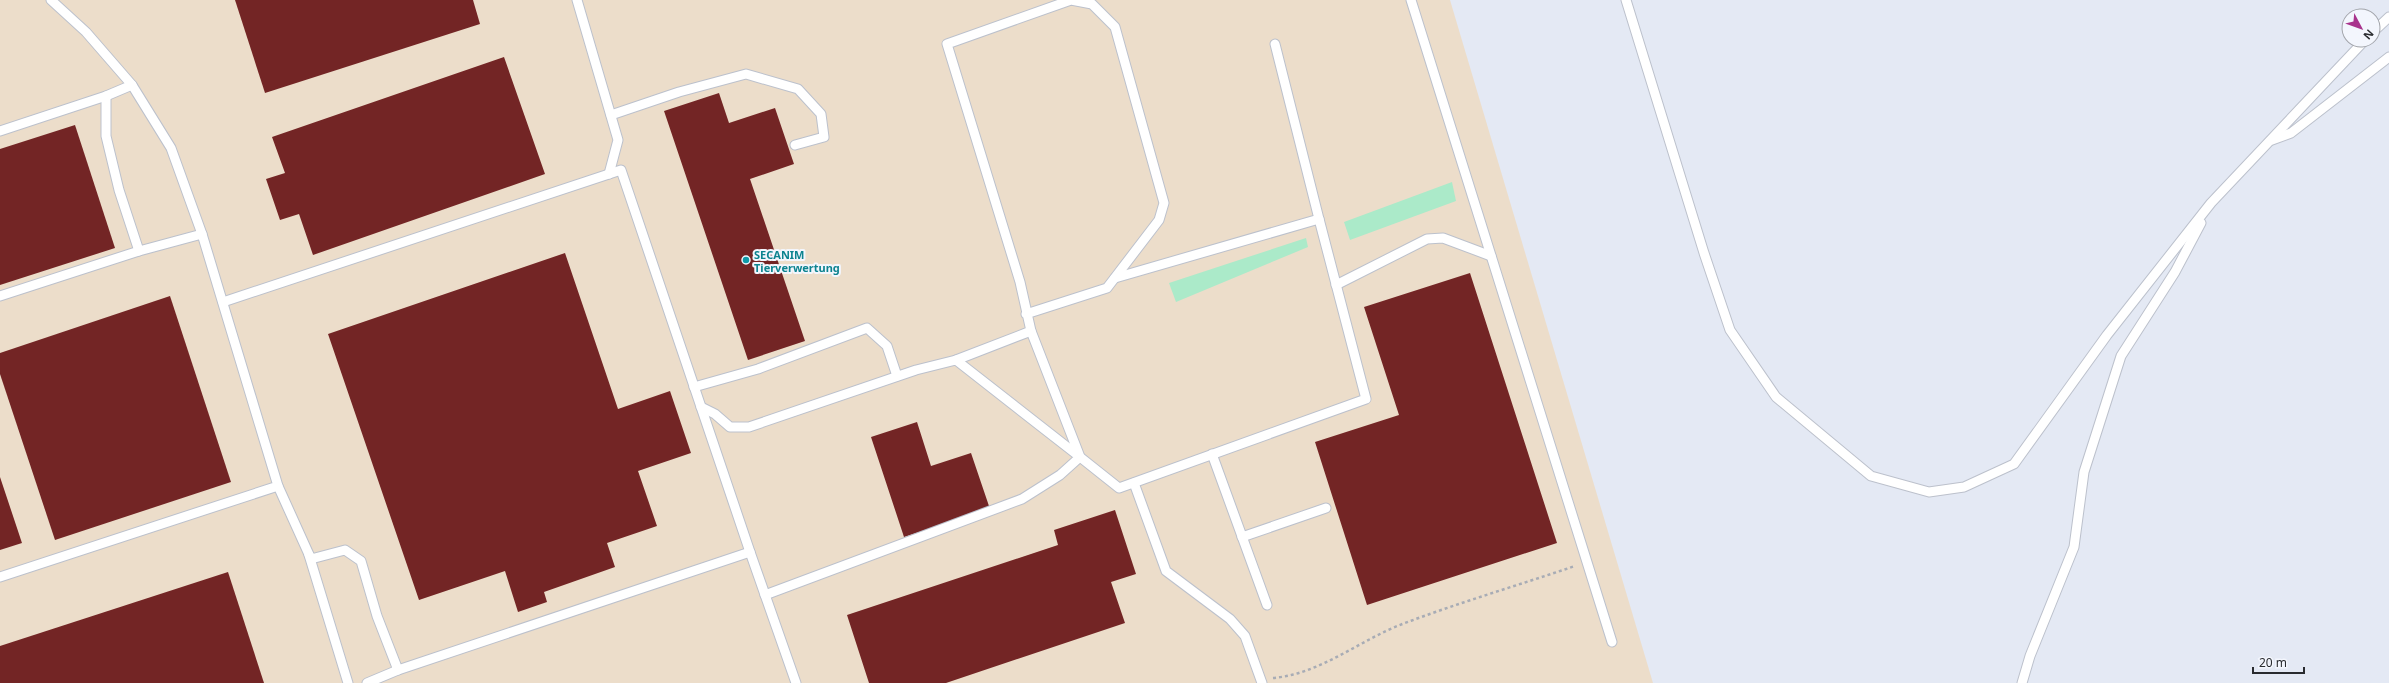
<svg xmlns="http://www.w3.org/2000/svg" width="2389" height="683" viewBox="0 0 2389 683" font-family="'Noto Sans',sans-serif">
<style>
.industrial{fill:#ecddca}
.green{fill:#abeac9}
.building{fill:#732525}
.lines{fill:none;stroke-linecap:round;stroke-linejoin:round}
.service-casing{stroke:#bcc1cc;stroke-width:11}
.path{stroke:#a8acb5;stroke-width:2.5;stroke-dasharray:3 3;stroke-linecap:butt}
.service{stroke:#fff;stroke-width:9}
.culture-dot{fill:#0f9aa8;stroke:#f3f6fd;stroke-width:1.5}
.labels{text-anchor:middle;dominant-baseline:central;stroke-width:4;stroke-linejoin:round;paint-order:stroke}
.culture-label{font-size:11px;font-weight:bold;fill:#0d838f;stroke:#f3f6fd;text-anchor:start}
</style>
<rect width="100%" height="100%" fill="#e4e9f4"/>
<polygon class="industrial" points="0,0 1450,0 1653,683 0,683"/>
<g class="green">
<polygon points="1452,182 1456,201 1350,240 1344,222"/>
<polygon points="1306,238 1308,247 1176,302 1169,283"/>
</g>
<g class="building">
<polygon points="235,0 473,0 480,24 265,93"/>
<polygon points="504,57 545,174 313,255 299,214 280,220 266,179 285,173 272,137"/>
<polygon points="719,93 729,123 775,108 794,164 750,179 805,341 748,360 664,111"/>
<polygon points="75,125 115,248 0,285 0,149"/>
<polygon points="565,253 618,409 670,391 691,453 638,471 657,526 607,543 615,567 544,592 547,602 518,612 505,571 419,600 328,334"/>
<polygon points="1470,273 1557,543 1367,605 1315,442 1399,415 1364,307"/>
<polygon points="170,296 231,482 55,540 0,374 0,353"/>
<polygon points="917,422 931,466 971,453 990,509 904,537 871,437"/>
<polygon points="0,477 22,543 0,550"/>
<polygon points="1115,510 1136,574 1111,582 1125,623 946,683 869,683 847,615 1058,545 1054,530"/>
<polygon points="228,572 264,683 0,683 0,646"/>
</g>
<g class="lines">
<g class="service-casing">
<g id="service">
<polyline points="577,0 618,140 609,174"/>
<polyline points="1411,0 1612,642"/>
<polyline points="1626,0 1704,253 1730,330 1776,397 1871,476 1929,492 1964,487 2014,464 2107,335 2211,203 2365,40"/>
<polyline points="2373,32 2389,17"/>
<polyline points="611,115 679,92 746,74 798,89 821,114 824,137 795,145"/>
<polyline points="0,131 106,96 132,85"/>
<polyline points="2272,140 2291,133 2389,57"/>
<polyline points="139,251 202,234"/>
<polyline points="1115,278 1319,219 1275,44"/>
<polyline points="1336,285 1427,239 1443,238 1491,256"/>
<polyline points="0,296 139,251 119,190 106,136 106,96"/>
<polyline points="223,302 621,170 750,552"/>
<polyline points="1031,331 1080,457 1119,488 1366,399 1319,219"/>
<polyline points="956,360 1031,331 1020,282 947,44 1071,0 1092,4 1115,27 1164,203 1159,220 1107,288 1026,314"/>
<polyline points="694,387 758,369 867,328 887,346 897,376"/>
<polyline points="701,407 715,414 730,427 749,427 916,370 956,360 1080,457 1060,475 1022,499 765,595"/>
<polyline points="1212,454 1267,605"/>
<polyline points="1134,483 1166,571 1230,619 1245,636 1262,683"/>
<polyline points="278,486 311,559 345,550 361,561 377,616 398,670 367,683"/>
<polyline points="1242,537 1326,508"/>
<polyline points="309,555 348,683"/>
<polyline points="0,577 278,486 202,234 171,148 132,85 86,32 51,0"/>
<polyline points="398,670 750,552 796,683"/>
<polyline points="2022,683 2030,656 2074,547 2084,472 2121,356 2175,272 2201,223"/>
</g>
</g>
<path class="path" d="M 1273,678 C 1321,674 1361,639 1405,623 C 1461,602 1519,585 1575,566"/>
<use href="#service" class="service"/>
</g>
<circle class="culture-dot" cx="746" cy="260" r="4"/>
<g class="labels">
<g class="culture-label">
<text x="754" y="254">SECANIM<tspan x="754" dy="13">Tierverwertung</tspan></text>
</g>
</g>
<g transform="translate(2361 28) rotate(131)"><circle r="19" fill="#f3f6fd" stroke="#a2a5ab"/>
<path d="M0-3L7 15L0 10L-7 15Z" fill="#a8338c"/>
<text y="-6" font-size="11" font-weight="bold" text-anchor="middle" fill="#292b2f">N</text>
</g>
<path d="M2253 667v6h51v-6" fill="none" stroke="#292b2f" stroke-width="2"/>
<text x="2259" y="667" font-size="12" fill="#292b2f" stroke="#f3f6fd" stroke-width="3" paint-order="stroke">20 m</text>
</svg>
